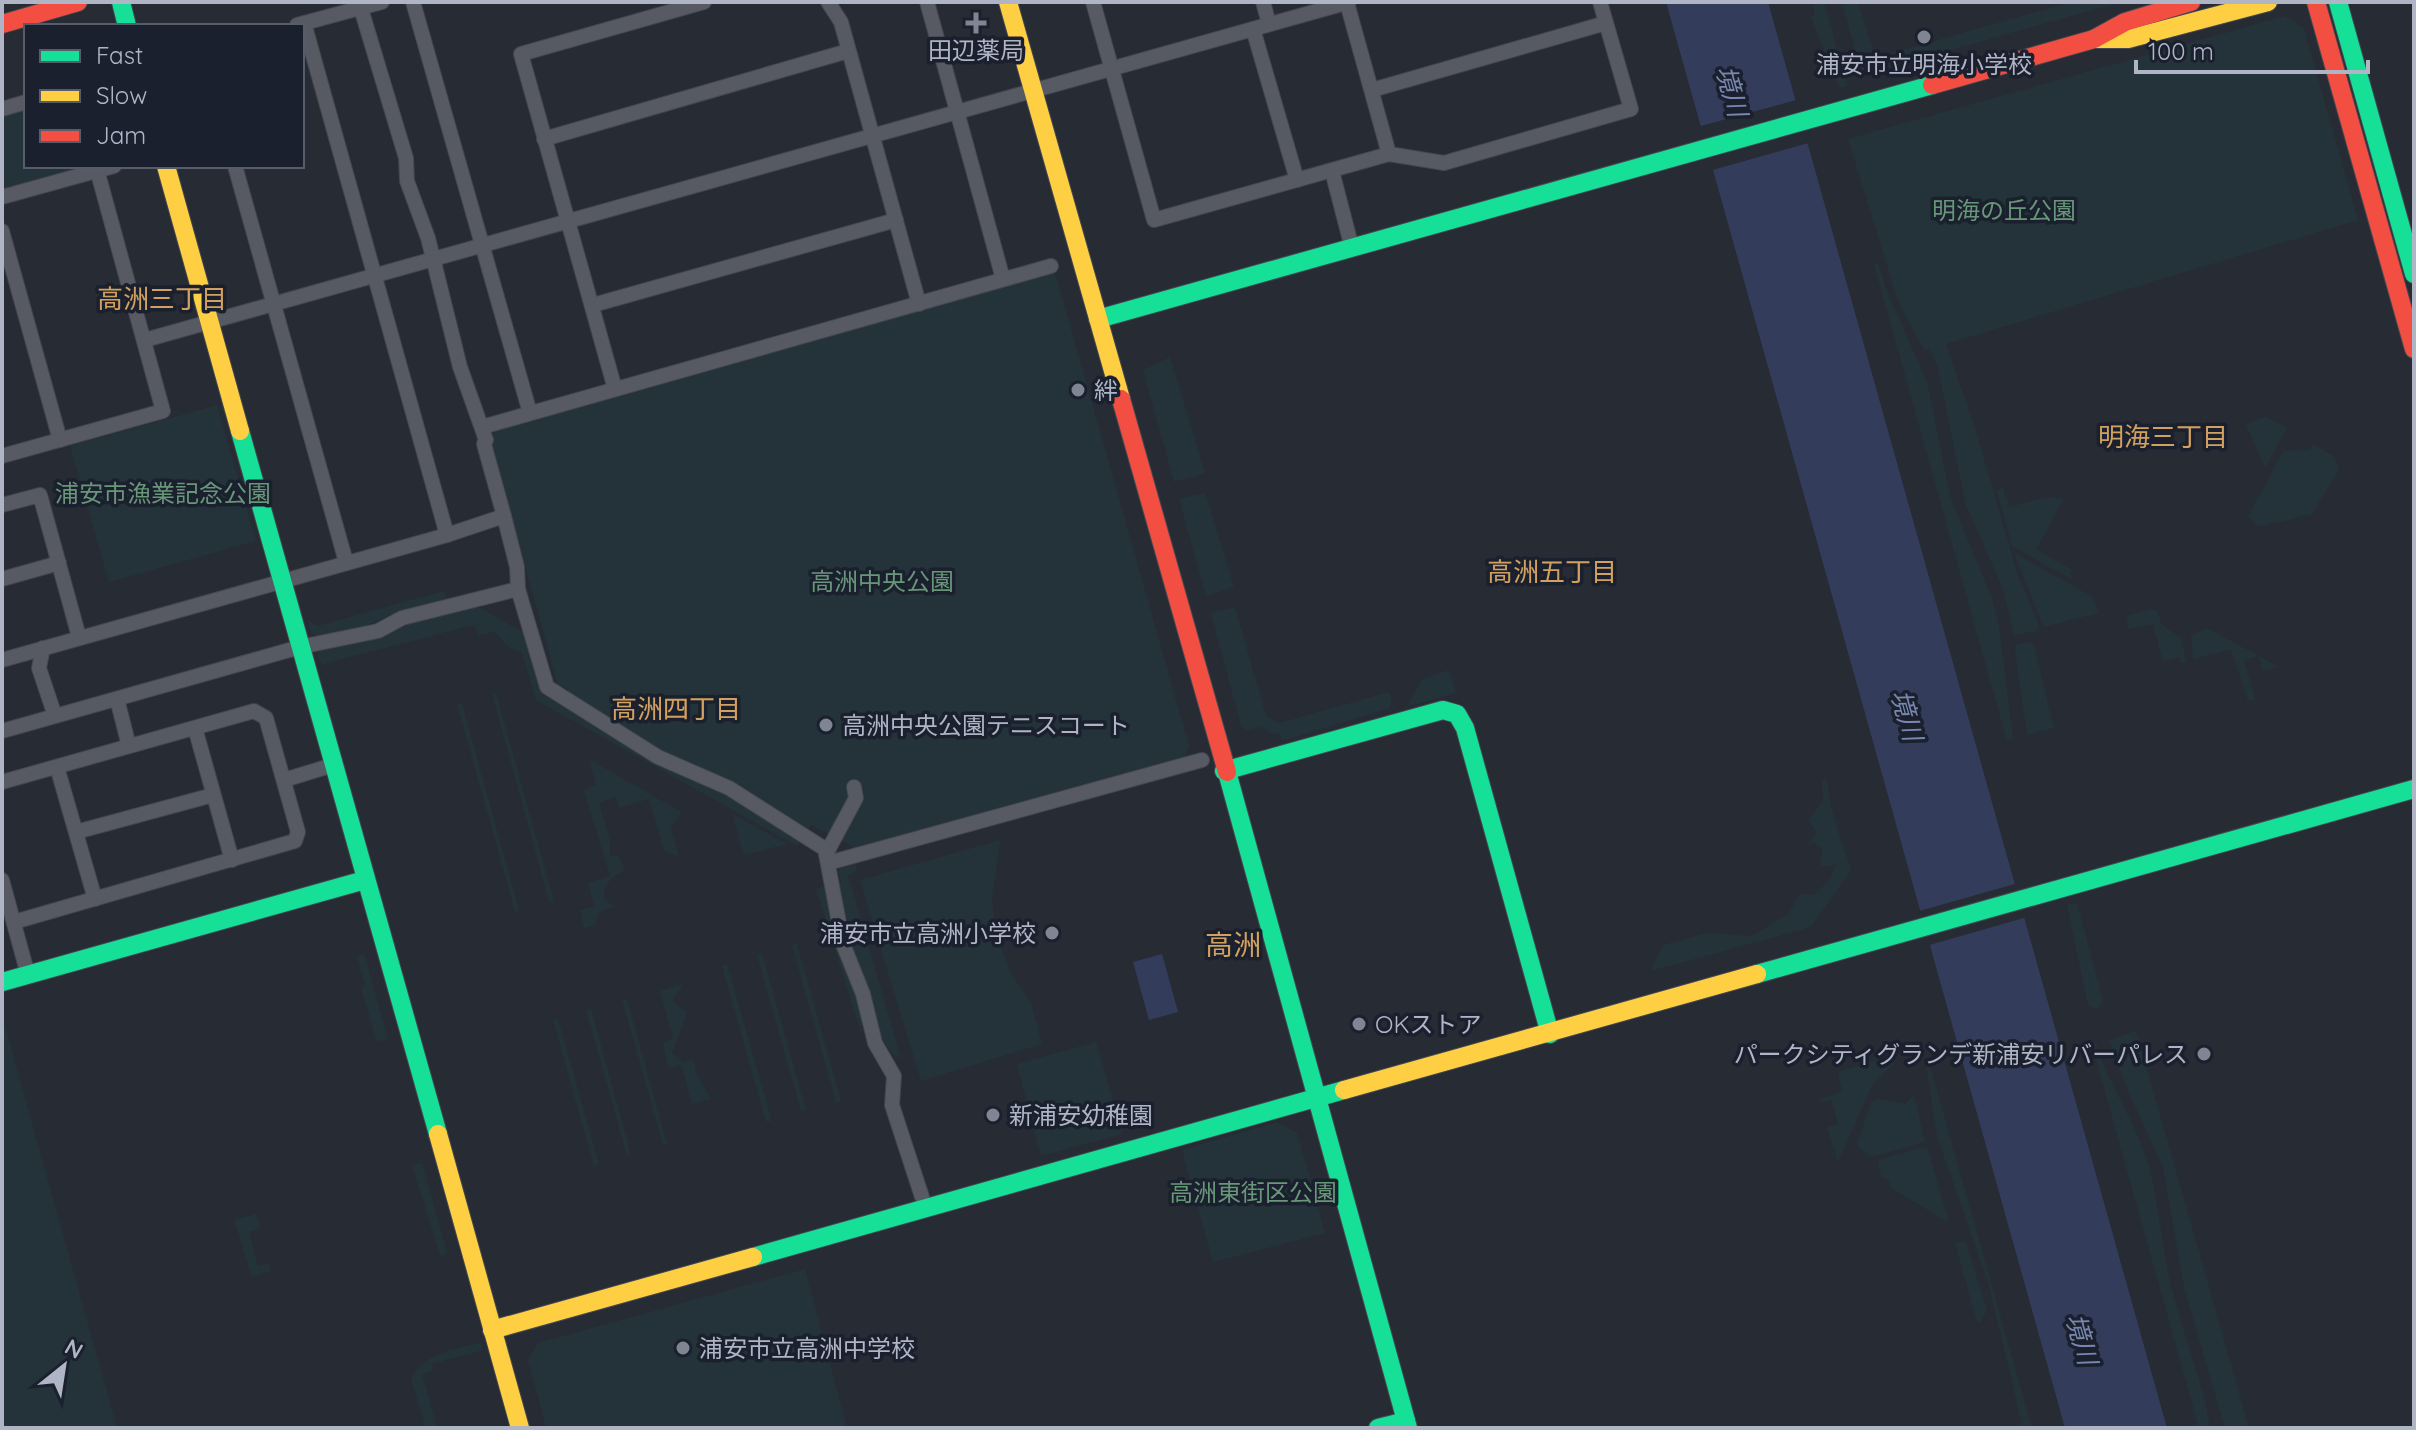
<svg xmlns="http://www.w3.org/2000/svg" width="2416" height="1430" viewBox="0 0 2416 1430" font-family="Quicksand,'Noto Sans JP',sans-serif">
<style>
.green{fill:#243339}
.water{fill:#333d5b}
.pier{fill:#272b34}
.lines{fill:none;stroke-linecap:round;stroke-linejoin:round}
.street-casing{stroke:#43464d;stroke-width:16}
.fast-casing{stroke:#444851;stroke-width:20}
.slow-casing{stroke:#444851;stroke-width:20}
.jam-casing{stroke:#444851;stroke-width:20}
.street{stroke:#575a62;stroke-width:14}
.fast{stroke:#16e098;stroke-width:18}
.slow{stroke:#ffcf43;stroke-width:18}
.jam{stroke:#f24e42;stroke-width:18}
.poi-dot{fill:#808593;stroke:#1b202e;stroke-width:3}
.labels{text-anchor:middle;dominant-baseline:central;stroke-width:7;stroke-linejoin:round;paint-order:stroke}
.poi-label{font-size:24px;fill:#b0b5c6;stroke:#1b202e;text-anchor:start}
.park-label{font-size:24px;fill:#689679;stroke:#1b202e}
.water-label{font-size:26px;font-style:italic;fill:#7887ae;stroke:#1b202e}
.neighbourhood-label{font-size:26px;fill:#d2a15f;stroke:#1b202e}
.quarter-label{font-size:28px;fill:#d2a15f;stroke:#1b202e}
</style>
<rect width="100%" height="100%" fill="#272b34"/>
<g class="green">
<polygon points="1812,2 1824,2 1847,86 1839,88 1811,17 1815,15"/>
<polygon points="1842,2 1858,2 1875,58 2071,2 2121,2 1862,75"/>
<polygon points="2285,16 2304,28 2358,220 1946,344 1976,431 2018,576 2039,625 2036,631 2014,635 2003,589 1966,505 1938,368 1930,349 1924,350 1898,301 1848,139"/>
<polygon points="26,109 26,166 85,166 2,190 2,116"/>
<polygon points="1878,263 1886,289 1927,382 1950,496 1992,599 1999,627 2013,739 2007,741 1874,264"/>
<polygon points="1055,272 1189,746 1184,759 856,848 811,825 807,831 670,757 565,694 568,689 558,685 490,440 496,429"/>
<polygon points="1170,357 1205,473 1174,482 1143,370"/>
<polygon points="217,405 256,541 109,582 70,446"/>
<polygon points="2265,417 2287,428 2265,468 2246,424"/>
<polygon points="2313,444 2333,456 2339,469 2312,514 2263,526 2256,524 2248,517 2283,451 2310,450"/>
<polygon points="2003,487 2009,507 2049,497 2064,499 2036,549 2072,570 2070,574 2073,580 2012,546 1997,491"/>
<polygon points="1205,493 1234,587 1206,596 1179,499"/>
<polygon points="2014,553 2093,597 2099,613 2044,627"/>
<path d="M 444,591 L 447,601 C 430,605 412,607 396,613 C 377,621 330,644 311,633 L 307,620 L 317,626 Z"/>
<polygon points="475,605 528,635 544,691 708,782 801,840 797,846 536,700 522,653 508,647 495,632 478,635 475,625 322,664 318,656 321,648 401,622"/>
<polygon points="1235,607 1266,716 1279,723 1389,692 1392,698 1390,708 1282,741 1279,732 1273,734 1261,727 1246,730 1241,726 1211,613"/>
<polygon points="2151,609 2157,611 2162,625 2181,638 2186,662 2181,663 2179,657 2163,662 2153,624 2128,629 2127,616"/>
<polygon points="2207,628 2279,667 2263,671 2259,656 2244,660 2255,699 2248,701 2231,649 2193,659 2191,636"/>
<polygon points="2030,642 2034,646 2054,728 2027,735 2015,649 2016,645"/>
<polygon points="1449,670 1456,693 1407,707 1422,679"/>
<polygon points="496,693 554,901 549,902 492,694"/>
<polygon points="462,703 519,910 515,912 457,704"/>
<path d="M 589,759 L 681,812 L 671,828 L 679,857 L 664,850 L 649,799 L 619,808 L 616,797 L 599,803 L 610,841 L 610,857 L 619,855 L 624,871 C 613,875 602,886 604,899 L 615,907 L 599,912 L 595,925 L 584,928 L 580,910 L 594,906 L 588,883 L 610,876 L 584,790 L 596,785 Z"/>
<path d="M 1827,778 C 1828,809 1842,839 1851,870 L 1811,927 L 1651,971 L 1662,945 L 1707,933 L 1751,936 L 1788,914 L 1800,894 L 1814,895 L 1829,880 L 1837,864 L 1819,868 L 1823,849 L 1813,842 L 1805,846 L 1817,833 L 1808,821 L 1823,801 L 1822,781 Z"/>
<polygon points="732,814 787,844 744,855"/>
<polygon points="1000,840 992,898 996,935 1011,974 1031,1002 1042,1044 921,1081 860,880"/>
<path d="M 856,864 L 856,872 L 848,875 L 901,1059 C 870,1047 844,918 836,883 L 841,881 L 838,869 Z"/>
<polygon points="826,885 861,1007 862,1036 816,889"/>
<polygon points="2077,903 2103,1001 2097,1010 2088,1004 2067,905"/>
<polygon points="797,944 841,1101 836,1102 792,945"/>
<polygon points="364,953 388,1039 377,1042 361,988 365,985 357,956"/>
<polygon points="762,953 806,1110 801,1111 757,955"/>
<polygon points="727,964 772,1121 766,1122 722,966"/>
<polygon points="683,984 672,1001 687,1013 672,1053 683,1062 693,1059 696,1073 711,1099 692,1104 681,1064 669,1068 663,1043 673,1038 660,991"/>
<polygon points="627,999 667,1144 663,1145 622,1000"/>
<polygon points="591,1009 631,1154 627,1156 586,1010"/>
<polygon points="2,1016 117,1428 2,1428"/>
<polygon points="558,1019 599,1164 594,1166 553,1020"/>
<polygon points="2136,1031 2138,1038 2249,1428 2225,1428 2184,1287 2163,1167 2129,1093 2109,1040"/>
<polygon points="1096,1042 1123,1134 1041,1156 1017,1064"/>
<path d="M 2096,1043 C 2108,1083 2132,1116 2145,1155 C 2159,1196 2160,1239 2170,1281 C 2181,1331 2202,1377 2210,1428 L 2199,1428 L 2092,1045 Z"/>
<polygon points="1891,1056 1894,1063 1872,1085 1838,1162 1827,1127 1838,1124 1831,1100 1819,1102 1818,1099 1842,1092 1838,1072"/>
<polygon points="1928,1059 2032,1428 2023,1428 1988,1282 1937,1136 1925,1060"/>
<polygon points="1914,1095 1925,1142 1871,1157 1857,1145 1871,1102 1880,1099 1905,1104"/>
<polygon points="1277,1122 1297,1133 1325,1233 1213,1262 1182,1150"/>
<polygon points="1927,1146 1949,1223 1890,1187 1889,1181 1881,1176 1878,1160"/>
<polygon points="422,1163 447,1252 441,1258 412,1165"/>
<polygon points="256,1214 261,1228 249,1232 258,1266 269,1263 271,1271 252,1277 234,1220"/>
<polygon points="1965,1241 1987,1310 1981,1322 1977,1322 1955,1243"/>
<polygon points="805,1269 847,1428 546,1428 528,1360 538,1343"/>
<path d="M 481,1342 L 483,1350 L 432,1364 L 432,1371 L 422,1374 L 437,1428 L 426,1428 L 411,1379 C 424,1352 454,1350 481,1342 Z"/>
</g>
<g class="water">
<polygon points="1666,2 1768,2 2167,1428 2065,1428"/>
<polygon points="1162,954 1178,1012 1149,1020 1133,962"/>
</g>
<g class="pier">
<polygon points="1800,99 1812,142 1709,171 1697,127"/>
<polygon points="2018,883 2027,917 1926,946 1916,912"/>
</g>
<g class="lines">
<g class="street-casing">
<g id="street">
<polyline points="413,2 530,413"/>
<polyline points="828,2 841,22 919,304"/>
<polyline points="927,2 1003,279"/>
<polyline points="1093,2 1154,220 1389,154 1444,163 1631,109 1600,2"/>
<polyline points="1263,2 1269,24"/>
<polyline points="1347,3 1389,154"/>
<polyline points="304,23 447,535"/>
<polyline points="297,25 382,2"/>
<polyline points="1253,29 1297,180"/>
<polyline points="1372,90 1606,23"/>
<polyline points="2,109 26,102"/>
<polyline points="544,139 848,51"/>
<polyline points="235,166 346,562"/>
<polyline points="1332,171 1352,248"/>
<polyline points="2,197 114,166"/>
<polyline points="2,231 60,440"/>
<polyline points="593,305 896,220"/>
<polyline points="145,340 1349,2"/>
<polyline points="615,389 521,54 704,2"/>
<polyline points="482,427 1051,266"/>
<polyline points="2,456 163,411 96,166"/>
<polyline points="2,505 40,495 79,637"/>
<polyline points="504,516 517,567 518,589"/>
<polyline points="2,579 59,563"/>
<polyline points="43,648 39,668 55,716"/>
<polyline points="2,660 447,535 504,516 484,444 486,440 460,367 428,238 407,181 406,158 359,2"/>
<polyline points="117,699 129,746"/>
<polyline points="195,728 232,860"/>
<polyline points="2,731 300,647 378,631 402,618 518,589 547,687 658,757 729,788 825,849 843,944 863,994 875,1043 894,1076 892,1105 922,1197"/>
<polyline points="57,767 95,899"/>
<polyline points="284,780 333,765"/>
<polyline points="2,782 254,711 266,718 298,832 295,841 14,922"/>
<polyline points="76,832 213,795"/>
<polyline points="826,854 856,798 854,787"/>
<polyline points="828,863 1202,760"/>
<polyline points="2,880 28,975"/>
</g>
</g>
<g class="fast-casing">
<g id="fast">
<polyline points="121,2 127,26"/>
<polyline points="2338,2 2414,274"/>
<polyline points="1098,319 1932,85"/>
<polyline points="240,431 438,1134"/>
<polyline points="1224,771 1443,710 1457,714 1465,728 1550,1034"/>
<polyline points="1227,772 1408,1428"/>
<polyline points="1757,974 2414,789"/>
<polyline points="2,982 365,880"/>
<polyline points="753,1257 1344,1090"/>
<polyline points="1378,1428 1406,1421"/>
</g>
</g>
<g class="slow-casing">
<g id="slow">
<polyline points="1008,2 1121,399"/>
<polyline points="2094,39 2128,39 2268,2"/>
<polyline points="166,166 240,431"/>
<polyline points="1344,1090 1757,974"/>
<polyline points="438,1134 520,1428"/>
<polyline points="492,1330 753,1257"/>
</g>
</g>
<g class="jam-casing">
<g id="jam">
<polyline points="2316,2 2414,349"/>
<polyline points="2,24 78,2"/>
<polyline points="1932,85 2094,39 2125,22 2191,2"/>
<polyline points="1121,399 1227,772"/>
</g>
</g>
<use href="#street" class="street"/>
<use href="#fast" class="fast"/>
<use href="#slow" class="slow"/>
<use href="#jam" class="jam"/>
</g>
<g class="poi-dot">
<path d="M972 11h8v8h8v8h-8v8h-8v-8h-8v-8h8z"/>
<circle cx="1924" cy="37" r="8"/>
<circle cx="1078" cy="390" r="8"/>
<circle cx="826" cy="725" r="8"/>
<circle cx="1052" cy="933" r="8"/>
<circle cx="1359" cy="1024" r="8"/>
<circle cx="2204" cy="1054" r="8"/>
<circle cx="993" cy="1115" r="8"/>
<circle cx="683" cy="1348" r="8"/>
</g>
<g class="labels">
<g class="poi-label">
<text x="976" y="50" text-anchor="middle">田辺薬局</text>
<text x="1924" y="64" text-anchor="middle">浦安市立明海小学校</text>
<text x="1094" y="390">絆</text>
<text x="842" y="725">高洲中央公園テニスコート</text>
<text x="1036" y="933" text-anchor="end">浦安市立高洲小学校</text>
<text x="1375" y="1024">OKストア</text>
<text x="2188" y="1054" text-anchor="end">パークシティグランデ新浦安リバーパレス</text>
<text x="1009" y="1115">新浦安幼稚園</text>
<text x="699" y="1348">浦安市立高洲中学校</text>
</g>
<g class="park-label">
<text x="2004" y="210">明海の丘公園</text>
<text x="163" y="493">浦安市漁業記念公園</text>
<text x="882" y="581">高洲中央公園</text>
<text x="1253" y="1192">高洲東街区公園</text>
</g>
<g class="water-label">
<text transform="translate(1732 91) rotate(74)">境川</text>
<text transform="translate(1907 715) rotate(74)">境川</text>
<text transform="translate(2082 1339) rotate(74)">境川</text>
</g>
<g class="neighbourhood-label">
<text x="162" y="298">高洲三丁目</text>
<text x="2163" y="436">明海三丁目</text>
<text x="1552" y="571">高洲五丁目</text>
<text x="676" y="708">高洲四丁目</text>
</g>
<g class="quarter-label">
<text x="1233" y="944">高洲</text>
</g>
</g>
<rect width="2416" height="1430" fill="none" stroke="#b0b5c6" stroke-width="8"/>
<rect x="24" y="24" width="280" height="144" fill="#1b202e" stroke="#575c6b" stroke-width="2"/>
<rect x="40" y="50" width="40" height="12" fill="#16e098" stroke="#575c6b" stroke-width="2"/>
<text x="96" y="64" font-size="24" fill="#b0b5c6">Fast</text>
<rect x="40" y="90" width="40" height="12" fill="#ffcf43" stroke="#575c6b" stroke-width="2"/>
<text x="96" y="104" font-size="24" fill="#b0b5c6">Slow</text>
<rect x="40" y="130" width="40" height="12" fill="#f24e42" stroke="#575c6b" stroke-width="2"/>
<text x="96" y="144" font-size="24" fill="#b0b5c6">Jam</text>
<g transform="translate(64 1366) rotate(30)" stroke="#1b202e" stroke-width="6" paint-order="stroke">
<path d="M0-6L14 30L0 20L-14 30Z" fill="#b0b5c6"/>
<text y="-12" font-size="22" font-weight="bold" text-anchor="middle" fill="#b0b5c6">N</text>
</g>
<path d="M2136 60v12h232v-12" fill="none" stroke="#b0b5c6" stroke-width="4"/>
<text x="2148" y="60" font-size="24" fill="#b0b5c6" stroke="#1b202e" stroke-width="6" paint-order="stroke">100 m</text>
</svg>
